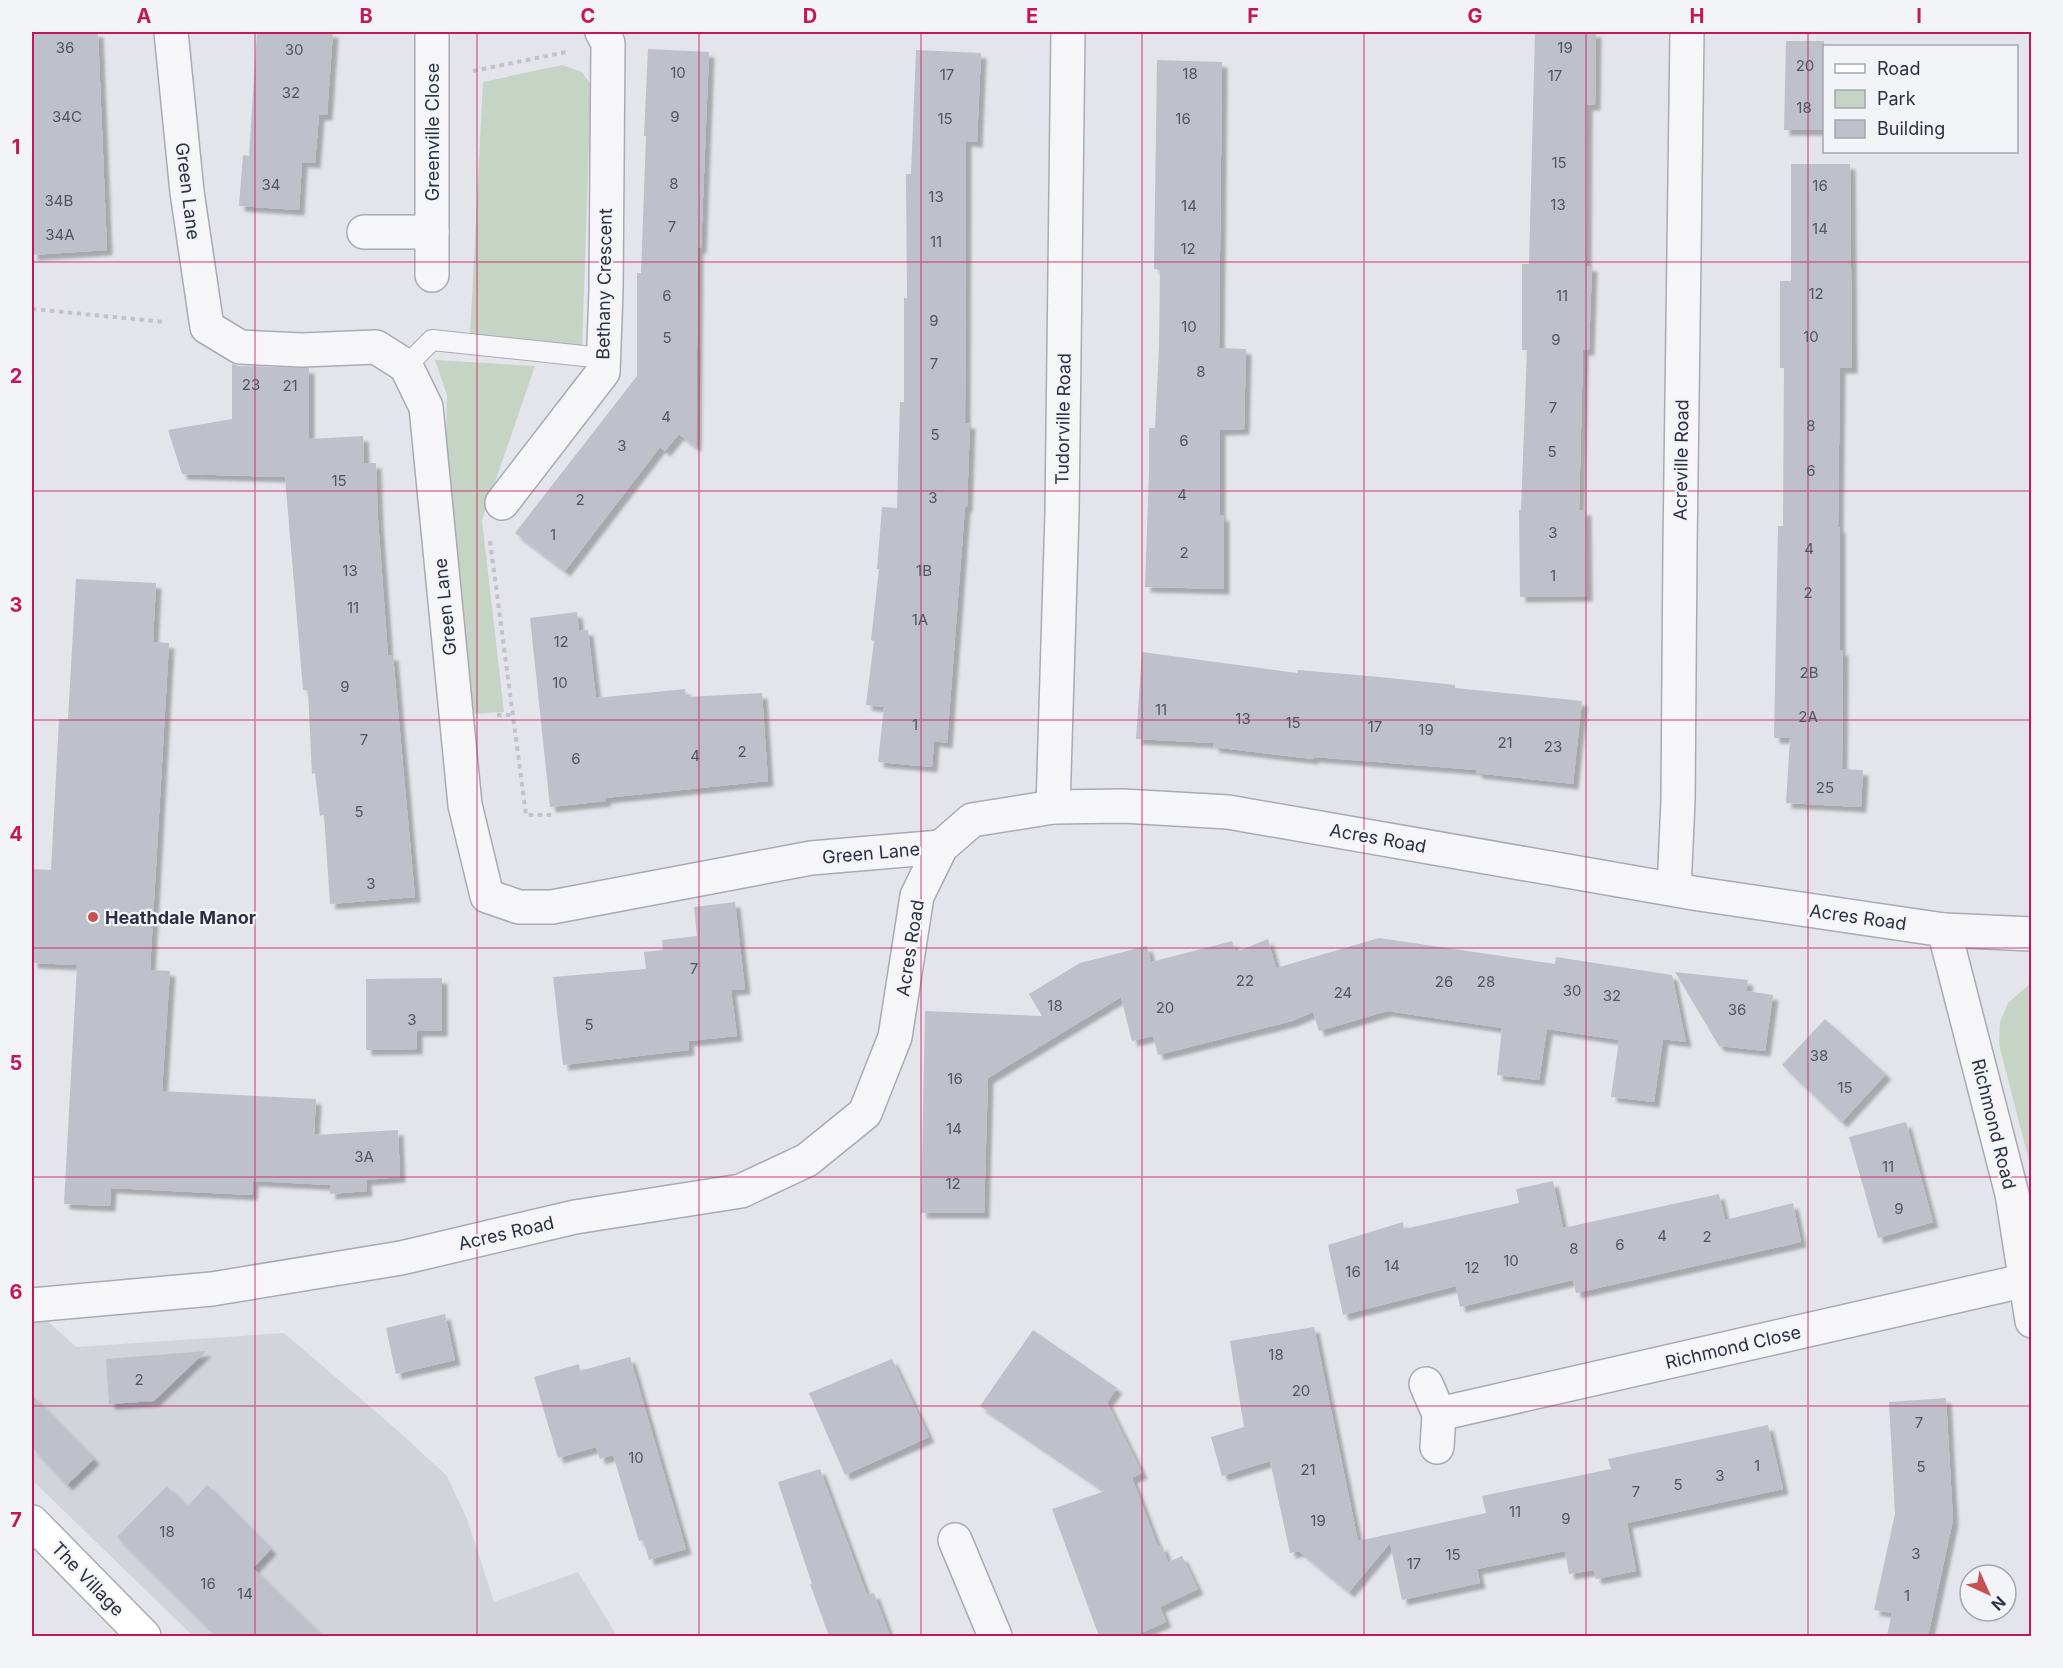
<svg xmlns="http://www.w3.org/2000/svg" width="2063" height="1668" viewBox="0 0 2063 1668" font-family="Inter,sans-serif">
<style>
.built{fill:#d2d4dc}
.green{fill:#c6d4c5}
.building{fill:#bec0ca;filter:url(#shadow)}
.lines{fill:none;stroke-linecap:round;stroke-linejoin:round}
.service-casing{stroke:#a8abb4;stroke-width:22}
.minor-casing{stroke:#a8abb4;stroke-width:36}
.secondary-casing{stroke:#a8abb4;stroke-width:36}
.path{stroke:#c1c3c9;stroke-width:4;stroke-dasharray:4.5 4.5;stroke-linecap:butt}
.service{stroke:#f6f6f9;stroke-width:20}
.minor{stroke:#f6f6f9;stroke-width:33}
.secondary{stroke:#fff;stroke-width:33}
.grid{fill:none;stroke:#c2185b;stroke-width:1.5;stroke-opacity:0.55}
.poi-dot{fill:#c65252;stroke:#f3f4f8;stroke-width:2}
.labels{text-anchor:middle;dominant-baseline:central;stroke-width:4.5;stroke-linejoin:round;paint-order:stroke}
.number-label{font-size:15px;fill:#505564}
.street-label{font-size:18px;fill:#2c3142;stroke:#f3f4f8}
.poi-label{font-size:18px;font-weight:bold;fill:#2c3142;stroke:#f3f4f8;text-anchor:start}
.neatline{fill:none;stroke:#c2185b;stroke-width:2}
.grid-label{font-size:20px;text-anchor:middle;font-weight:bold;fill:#c2185b}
</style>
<defs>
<filter id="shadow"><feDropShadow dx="5.5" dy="5.5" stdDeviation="1.5" flood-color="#0004"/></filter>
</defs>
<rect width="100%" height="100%" fill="#e3e5ea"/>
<polygon class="built" points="32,1307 76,1347 284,1333 396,1429 447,1476 467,1519 494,1602 578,1572 617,1636 193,1636 32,1480"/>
<g class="green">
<polygon points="562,65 582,72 591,85 582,349 470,337 483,82"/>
<polygon points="435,360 535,366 482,520 504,712 467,714 444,519 447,395"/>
<polygon points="2031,983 2031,1169 1999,1044 2000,1022 2008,1003"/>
</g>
<g class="building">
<polygon points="32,32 98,32 107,250 32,255"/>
<polygon points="257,32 333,32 327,115 319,115 315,163 302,162 299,210 239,206 243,155 249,156"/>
<polygon points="1535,32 1596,32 1595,105 1587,105 1586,266 1592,266 1589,350 1583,350 1579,510 1586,510 1587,596 1520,597 1519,510 1521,510 1527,350 1522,350 1522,264 1529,264"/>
<polygon points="1786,41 1824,41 1824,130 1784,130"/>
<polygon points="648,49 709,52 701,248 698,248 696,447 679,434 665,451 660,447 565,571 515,533 637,376 637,273 641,273 646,136 644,136"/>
<polygon points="916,50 981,53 977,142 966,141 965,423 970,423 967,507 965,507 947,743 934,741 932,767 878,762 884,707 866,705 874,641 871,640 879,569 877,569 882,507 897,508 900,402 904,402 904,298 907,298 906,174 911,174"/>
<polygon points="1157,60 1222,62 1219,348 1246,349 1244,429 1220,430 1220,515 1224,516 1224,589 1145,587 1149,472 1149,428 1155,428 1159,347 1160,270 1154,269"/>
<polygon points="1791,164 1850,164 1852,368 1840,368 1838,527 1840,527 1840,650 1843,650 1842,769 1863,770 1861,807 1786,803 1790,738 1774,738 1778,526 1783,526 1784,368 1780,368 1780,281 1791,281"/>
<polygon points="232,364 239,366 309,368 309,439 363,436 364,463 376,463 378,520 388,655 393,655 415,897 330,904 324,815 320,816 315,773 312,774 308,690 303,690 285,477 182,474 168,430 232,419"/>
<polygon points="76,579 156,583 153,642 169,643 150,970 170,971 162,1091 316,1099 314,1135 398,1130 400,1177 366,1180 367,1191 330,1194 330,1185 253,1181 252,1195 111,1188 110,1206 64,1204 77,965 32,963 32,869 51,870 59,719 68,719"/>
<polygon points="577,612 579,631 588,630 596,698 685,689 686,697 762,693 768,781 605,798 606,801 550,807 530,618"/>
<polygon points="1142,652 1297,673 1298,670 1380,677 1455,685 1455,688 1582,701 1573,784 1476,773 1477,770 1314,757 1313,759 1213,747 1214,743 1136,739"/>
<polygon points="735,902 745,989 731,990 737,1036 688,1041 689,1050 563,1065 553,977 646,969 644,952 663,950 662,940 697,936 694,907"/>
<polygon points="1379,938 1555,964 1556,957 1672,975 1686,1042 1663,1039 1654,1102 1611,1097 1619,1040 1547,1029 1539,1080 1497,1075 1502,1028 1387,1011 1319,1031 1313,1012 1292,1021 1158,1055 1153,1036 1132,1041 1121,997 988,1078 984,1213 921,1213 925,1011 1042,1016 1029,994 1080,963 1147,946 1151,962 1232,941 1236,952 1268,939 1276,968"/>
<polygon points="1675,972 1748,980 1746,991 1773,995 1765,1051 1719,1046"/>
<polygon points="442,978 442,1031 417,1031 417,1049 366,1050 366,979"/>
<polygon points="1825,1019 1886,1074 1842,1122 1782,1065"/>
<polygon points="1906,1122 1933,1222 1878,1238 1849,1137"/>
<polygon points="1553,1181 1563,1228 1719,1194 1725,1220 1793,1203 1801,1242 1576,1293 1573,1280 1460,1307 1456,1286 1343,1315 1328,1245 1403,1222 1404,1229 1519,1203 1516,1189"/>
<polygon points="445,1314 455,1360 396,1374 386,1328"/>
<polygon points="1314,1327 1358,1541 1486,1513 1482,1496 1611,1469 1608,1459 1768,1425 1783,1489 1627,1523 1636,1571 1596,1579 1594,1570 1569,1574 1565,1551 1477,1569 1480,1583 1402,1600 1390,1543 1349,1592 1299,1551 1290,1553 1270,1461 1222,1476 1211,1437 1244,1427 1230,1341"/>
<polygon points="1033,1330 1117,1388 1107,1402 1142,1473 1132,1478 1158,1547 1162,1545 1168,1562 1182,1556 1198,1589 1160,1607 1166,1622 1134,1636 1099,1636 1052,1509 1105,1491 980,1406"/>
<polygon points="206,1351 154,1401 109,1404 106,1359"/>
<polygon points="630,1357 686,1549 649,1560 643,1540 639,1541 613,1455 600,1459 596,1447 558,1458 534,1377 579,1364 580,1371"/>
<polygon points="892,1359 929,1437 845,1475 809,1393"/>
<polygon points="32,1395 94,1459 67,1485 32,1447"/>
<polygon points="1946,1398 1953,1520 1928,1636 1887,1636 1892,1613 1874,1610 1895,1514 1889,1402"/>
<polygon points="820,1469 867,1595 874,1593 890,1636 829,1636 810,1584 812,1584 778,1482"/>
<polygon points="207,1485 271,1549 253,1568 322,1636 217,1636 117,1537 167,1486 187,1507"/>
</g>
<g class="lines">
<g class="service-casing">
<polyline id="service" points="406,366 432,340 603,358"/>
</g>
<g class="minor-casing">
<g id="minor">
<polyline points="171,32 187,192 207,327 240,347 302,350 376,347 406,366 426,407 465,805 487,896 519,907 552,907 811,858 941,847"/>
<polyline points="364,232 432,232"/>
<polyline points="432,275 432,32"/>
<polyline points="502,503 603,372 606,290 608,43 602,32"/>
<polyline points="1053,807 1062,513 1068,32"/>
<polyline points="1674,889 1678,801 1680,548 1687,32"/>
<polyline points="1944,930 2012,1194 2032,1321"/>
<polyline points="32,1305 212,1289 401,1258 575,1217 741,1191 807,1160 865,1113 895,1037 917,896 941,847 972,820 1053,807 1123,806 1228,812 1699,894 1944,930 2032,934"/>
<polyline points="1426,1384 1439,1414 1437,1447"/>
<polyline points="1439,1414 2027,1280"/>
<polyline points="955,1540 995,1636"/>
</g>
</g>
<g class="secondary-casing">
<polyline id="secondary" points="32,1522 144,1636"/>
</g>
<g class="path">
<polyline points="473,71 566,52"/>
<polyline points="32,309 165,322"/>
<polyline points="490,541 526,815 552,815"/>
<polyline points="497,715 512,715"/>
</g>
<use href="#service" class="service"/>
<use href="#minor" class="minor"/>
<use href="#secondary" class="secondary"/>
</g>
<path class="grid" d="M 255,32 L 255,1636M 477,32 L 477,1636M 699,32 L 699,1636M 921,32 L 921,1636M 1142,32 L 1142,1636M 1364,32 L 1364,1636M 1586,32 L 1586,1636M 1808,32 L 1808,1636M 32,262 L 2032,262M 32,491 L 2032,491M 32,720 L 2032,720M 32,948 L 2032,948M 32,1177 L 2032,1177M 32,1406 L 2032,1406"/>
<circle class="poi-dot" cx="93" cy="917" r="6"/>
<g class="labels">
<g class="number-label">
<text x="65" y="47">36</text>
<text x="1565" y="47">19</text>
<text x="294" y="49">30</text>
<text x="1805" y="65">20</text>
<text x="678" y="72">10</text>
<text x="1190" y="73">18</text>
<text x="947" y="74">17</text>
<text x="1555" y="75">17</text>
<text x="291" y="92">32</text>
<text x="1804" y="107">18</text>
<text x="67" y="116">34C</text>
<text x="675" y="116">9</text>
<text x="945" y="118">15</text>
<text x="1183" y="118">16</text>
<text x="1559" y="162">15</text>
<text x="674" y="183">8</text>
<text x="271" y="184">34</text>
<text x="1820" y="185">16</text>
<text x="936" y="196">13</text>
<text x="59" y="200">34B</text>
<text x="1558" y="204">13</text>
<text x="1189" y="205">14</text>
<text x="672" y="226">7</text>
<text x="1820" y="228">14</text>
<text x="60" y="234">34A</text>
<text x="936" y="241">11</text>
<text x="1188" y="248">12</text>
<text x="1816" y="293">12</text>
<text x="667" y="295">6</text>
<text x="1562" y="295">11</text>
<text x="934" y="320">9</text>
<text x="1189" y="326">10</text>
<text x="1811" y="336">10</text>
<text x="667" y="337">5</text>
<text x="1556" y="339">9</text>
<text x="934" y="363">7</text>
<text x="1201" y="371">8</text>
<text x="251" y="384">23</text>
<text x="290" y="385">21</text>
<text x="1553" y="407">7</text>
<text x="666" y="416">4</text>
<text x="1811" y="425">8</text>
<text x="935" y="434">5</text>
<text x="1184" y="440">6</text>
<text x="622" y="445">3</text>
<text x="1552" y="451">5</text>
<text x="1811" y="470">6</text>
<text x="339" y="480">15</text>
<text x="1182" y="494">4</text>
<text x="933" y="497">3</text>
<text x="580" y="499">2</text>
<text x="1553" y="532">3</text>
<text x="553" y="534">1</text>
<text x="1809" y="548">4</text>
<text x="1184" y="552">2</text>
<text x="350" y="570">13</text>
<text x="924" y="570">1B</text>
<text x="1553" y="575">1</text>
<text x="1808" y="592">2</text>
<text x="353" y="607">11</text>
<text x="920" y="619">1A</text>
<text x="561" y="641">12</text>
<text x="1809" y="672">2B</text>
<text x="560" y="682">10</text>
<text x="345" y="686">9</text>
<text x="1161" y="709">11</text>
<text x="1808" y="716">2A</text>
<text x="1243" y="718">13</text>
<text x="1293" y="722">15</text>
<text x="915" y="724">1</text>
<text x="1375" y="726">17</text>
<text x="1426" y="729">19</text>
<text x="364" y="739">7</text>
<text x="1505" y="742">21</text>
<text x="1553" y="746">23</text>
<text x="742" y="751">2</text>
<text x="695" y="755">4</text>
<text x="576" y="758">6</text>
<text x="1825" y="787">25</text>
<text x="359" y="811">5</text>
<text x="371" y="883">3</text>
<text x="694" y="968">7</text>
<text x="1245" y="980">22</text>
<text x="1444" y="981">26</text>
<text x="1486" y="981">28</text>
<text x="1572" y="990">30</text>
<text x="1343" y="992">24</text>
<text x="1612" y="995">32</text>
<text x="1055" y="1005">18</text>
<text x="1165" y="1007">20</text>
<text x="1737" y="1009">36</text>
<text x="412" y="1019">3</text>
<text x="589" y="1024">5</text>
<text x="1819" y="1055">38</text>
<text x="955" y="1078">16</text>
<text x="1845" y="1087">15</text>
<text x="954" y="1128">14</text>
<text x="364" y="1156">3A</text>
<text x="1888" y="1166">11</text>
<text x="953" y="1183">12</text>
<text x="1899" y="1208">9</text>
<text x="1662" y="1235">4</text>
<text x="1707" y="1236">2</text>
<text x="1620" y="1244">6</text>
<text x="1574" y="1248">8</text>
<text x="1511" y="1260">10</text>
<text x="1392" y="1265">14</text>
<text x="1472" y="1267">12</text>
<text x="1353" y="1271">16</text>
<text x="1276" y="1354">18</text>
<text x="139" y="1379">2</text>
<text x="1301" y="1390">20</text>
<text x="1919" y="1422">7</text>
<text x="636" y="1457">10</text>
<text x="1757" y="1465">1</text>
<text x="1921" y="1466">5</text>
<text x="1308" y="1469">21</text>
<text x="1720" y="1475">3</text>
<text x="1678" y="1484">5</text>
<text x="1636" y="1491">7</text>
<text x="1515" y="1511">11</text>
<text x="1566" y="1518">9</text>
<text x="1318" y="1520">19</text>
<text x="167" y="1531">18</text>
<text x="1916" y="1553">3</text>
<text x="1453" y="1554">15</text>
<text x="1414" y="1563">17</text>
<text x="208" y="1583">16</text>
<text x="245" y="1593">14</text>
<text x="1907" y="1595">1</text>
</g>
<g class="street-label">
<text transform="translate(432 132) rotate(-90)">Greenville Close</text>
<text transform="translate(188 191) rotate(83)">Green Lane</text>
<text transform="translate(604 284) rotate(-89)">Bethany Crescent</text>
<text transform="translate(1063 419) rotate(-89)">Tudorville Road</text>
<text transform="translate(1681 460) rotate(-89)">Acreville Road</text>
<text transform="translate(445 607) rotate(-96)">Green Lane</text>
<text transform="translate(1378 838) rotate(10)">Acres Road</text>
<text transform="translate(871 853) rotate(-5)">Green Lane</text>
<text transform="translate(1858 917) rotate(8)">Acres Road</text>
<text transform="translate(910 948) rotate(-81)">Acres Road</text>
<text transform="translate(1994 1124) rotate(76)">Richmond Road</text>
<text transform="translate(506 1233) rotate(-13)">Acres Road</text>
<text transform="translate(1733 1347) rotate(-13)">Richmond Close</text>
<text transform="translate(88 1579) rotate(46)">The Village</text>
</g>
<g class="poi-label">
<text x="105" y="917">Heathdale Manor</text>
</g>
</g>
<rect width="2063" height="1668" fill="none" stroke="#f3f4f8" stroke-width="66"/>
<rect x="1823" y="45" width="195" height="108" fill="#f3f4f8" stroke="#a3a6af" stroke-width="1.5"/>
<rect x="1835" y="64" width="30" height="9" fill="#ffffff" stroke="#a3a6af" stroke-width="1.5"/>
<text x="1877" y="75" font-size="18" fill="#2c3142">Road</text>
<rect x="1835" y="90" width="30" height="18" fill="#c6d4c5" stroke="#a3a6af" stroke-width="1.5"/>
<text x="1877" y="105" font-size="18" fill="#2c3142">Park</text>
<rect x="1835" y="120" width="30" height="18" fill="#bec0ca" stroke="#a3a6af" stroke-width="1.5"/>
<text x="1877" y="135" font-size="18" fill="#2c3142">Building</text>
<g transform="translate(1988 1593) rotate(135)"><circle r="28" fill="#f3f4f8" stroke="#a3a6af" stroke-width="1.5"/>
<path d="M0-4.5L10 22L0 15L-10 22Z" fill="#c65252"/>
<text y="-9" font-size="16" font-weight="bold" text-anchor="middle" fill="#2c3142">N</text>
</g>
<rect x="33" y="33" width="1997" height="1602" class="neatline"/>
<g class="grid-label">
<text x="144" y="23">A</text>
<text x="366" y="23">B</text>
<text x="588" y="23">C</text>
<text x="810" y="23">D</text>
<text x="1032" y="23">E</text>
<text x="1253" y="23">F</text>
<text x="1475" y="23">G</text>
<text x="1697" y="23">H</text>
<text x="1919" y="23">I</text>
<text x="16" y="154">1</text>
<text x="16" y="383">2</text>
<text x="16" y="612">3</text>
<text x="16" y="841">4</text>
<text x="16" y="1070">5</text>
<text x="16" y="1299">6</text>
<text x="16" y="1527">7</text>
</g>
</svg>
